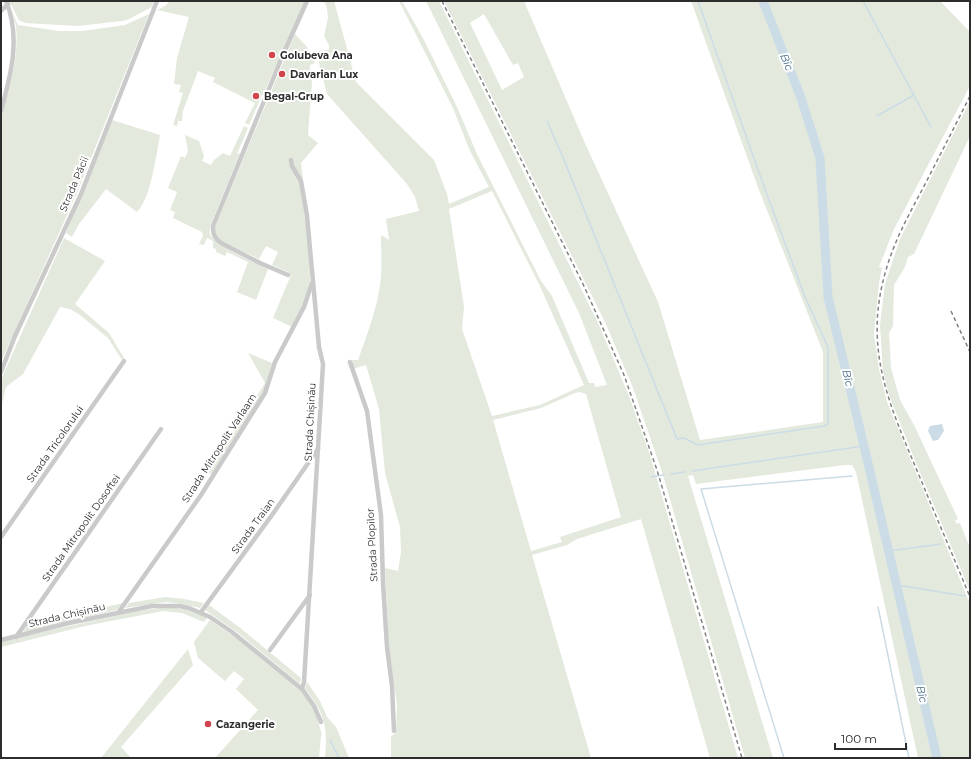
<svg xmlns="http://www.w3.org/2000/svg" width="971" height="759" viewBox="0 0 971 759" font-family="Montserrat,sans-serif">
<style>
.green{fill:#e3e9dd;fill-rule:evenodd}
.water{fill:#cbdce7}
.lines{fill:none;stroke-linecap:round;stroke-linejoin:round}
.stream{stroke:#cbdce7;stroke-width:1.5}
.river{stroke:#cbdce7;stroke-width:9}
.street{stroke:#cacaca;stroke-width:4.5}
.rail{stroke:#828282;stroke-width:1.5;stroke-dasharray:4 3;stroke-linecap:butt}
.poi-dot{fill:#d0444d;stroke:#fff;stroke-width:1.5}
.labels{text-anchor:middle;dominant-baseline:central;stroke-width:4;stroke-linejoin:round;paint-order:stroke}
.poi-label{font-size:10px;font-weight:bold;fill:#2d2d2d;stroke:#fff;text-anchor:start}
.street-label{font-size:10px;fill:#2d2d2d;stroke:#fff}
.water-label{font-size:11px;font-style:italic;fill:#456c86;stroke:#fff}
</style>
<rect width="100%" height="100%" fill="#fff"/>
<g class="green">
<polygon points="9,1 154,1 152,7 127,20 122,21 78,26 25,23 19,20"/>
<polygon points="170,1 305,1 263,95 262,95 249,125 245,123 255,103 213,82 215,78 198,71 183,111 182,121 178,121 177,126 173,125 183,93 179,92 181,85 174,84 177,58 189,17 157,10 165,6"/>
<path d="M 324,1 L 334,1 L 356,82 L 434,160 L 447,194 L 449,204 L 489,187 L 470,151 L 453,108 L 399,1 L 402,1 L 424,40 L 457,107 L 477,154 L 541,281 L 552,296 L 589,383 L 594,383 L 595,387 L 607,385 L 579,313 L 426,1 L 439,1 L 599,325 L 629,396 L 650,455 L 738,758 L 710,758 L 641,519 L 577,539 L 567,545 L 532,555 L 591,758 L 391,758 L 391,736 L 396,733 L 397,705 L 389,649 L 385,568 L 398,571 L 401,552 L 400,527 L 385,473 L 379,409 L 366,365 L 353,369 L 352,360 L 358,360 C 366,337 375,315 379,291 C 383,273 381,254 381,235 L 389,240 L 386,219 L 419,211 L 415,197 L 407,184 L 327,94 L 316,51 L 329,50 L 329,45 L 324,36 L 328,18 L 327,8 ZM 492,191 L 539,284 L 584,385 L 540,405 L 492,416 L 462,329 L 464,307 L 449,209 ZM 580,392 L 586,394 L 621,517 L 560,537 L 562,542 L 531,551 L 493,420 L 541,408 L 575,393 Z"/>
<path d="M 444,1 L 524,1 L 584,141 L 658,302 L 700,440 L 823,422 L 823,352 L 759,190 L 691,1 L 940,1 L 970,32 L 970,86 L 894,229 L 879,267 L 882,268 L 879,283 L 874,334 L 879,369 L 887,402 L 970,604 L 970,758 L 918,758 L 856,472 L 852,465 L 845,465 L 696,484 L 693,475 L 688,476 L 773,758 L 745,758 L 662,472 L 632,385 L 605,322 L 581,274 ZM 484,14 L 513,65 L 518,63 L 524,77 L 502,90 L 470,23 Z"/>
<path d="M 10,8 L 18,25 L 59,31 L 83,31 L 125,25 L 149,14 L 77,193 L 1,362 L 1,117 C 10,88 19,56 16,26 C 15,20 12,14 10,8 Z"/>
<polygon points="295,34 307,47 315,63 310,65 310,71 312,82 308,135 318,143 301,163 303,179 300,183 309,248 310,282 302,308 292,327 273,318 291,275 288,272 272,265 278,252 266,246 259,259 221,241 216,237 215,227"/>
<polygon points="970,101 970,136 914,254 908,257 905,267 894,285 893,326 889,333 891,368 900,400 914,425 958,519 955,520 957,524 960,523 970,548 970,591 914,458 889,395 883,371 880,325 885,284 900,239"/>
<path d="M 112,120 L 160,135 C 156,156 151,198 137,212 L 106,189 L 79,224 L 72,237 L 66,233 Z"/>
<path d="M 244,126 L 248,128 L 237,154 L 240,153 L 211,224 C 210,228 209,232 211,236 C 216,246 257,264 268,269 L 256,300 L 237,292 L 248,262 L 227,252 L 225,256 L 216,252 L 216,249 L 213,248 L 213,241 L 207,238 L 204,245 L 199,244 L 203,236 L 202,232 L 173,218 L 175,212 L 170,210 L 177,192 L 168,188 L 181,156 L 185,158 L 188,151 L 185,135 L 199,141 L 204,156 L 202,161 L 211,165 L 213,161 L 223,153 L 230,156 Z"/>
<polygon points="64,238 105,261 75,304 109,333 124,358 122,360 108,338 80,315 70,309 60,307 23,374 6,387 1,407 1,382 3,375"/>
<polygon points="248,353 272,363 264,391 212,474 208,473 265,383"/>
<polygon points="165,597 184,599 204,603 200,608 183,604 166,602 125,608 129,603"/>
<polygon points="123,603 117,610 23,632 27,625"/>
<polygon points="209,605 239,627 301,678 300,684 237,632 205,610"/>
<path d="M 166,607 C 181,608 194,610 207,618 L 204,622 L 182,613 L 163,611 L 85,626 L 1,647 L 1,641 L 138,611 Z"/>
<polygon points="210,620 239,640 298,688 308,700 316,714 322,735 321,735 319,758 215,758 258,710 236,689 244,679 234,671 225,681 198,658 194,642"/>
<polygon points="188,649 193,665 121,747 131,758 101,758"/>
<path d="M 307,682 L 320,701 L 327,717 L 336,727 L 349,758 L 325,758 C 328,728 325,713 305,689 Z"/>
</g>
<polygon class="water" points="942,424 944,431 938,440 933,441 928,431 930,426"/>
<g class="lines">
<g class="stream">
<polyline points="863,1 931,127"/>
<polyline points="877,116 914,95"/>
<polyline points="547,121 562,155 677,439 684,438 698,445 824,426 828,424 828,347 805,297 766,192 698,1"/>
<polyline points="692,471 864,446"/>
<polyline points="671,474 685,472"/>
<polyline points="651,477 664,475"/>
<polyline points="889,551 941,544"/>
<polyline points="897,585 965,596"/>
<polyline points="878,607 909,758"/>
<polyline points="330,740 339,758"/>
<polyline points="784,758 701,489 852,476"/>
</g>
<polyline class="river" points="763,1 801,98 820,158 828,297 864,446 937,758"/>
<g class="street">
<polyline points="1,11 8,4"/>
<path d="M 1,111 C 11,75 21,37 6,1"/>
<polyline points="291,160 292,166 301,181 307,216 319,347 323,364 304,682 302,689"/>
<path d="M 288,275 L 260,263 L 221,243 C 214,238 213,234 213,226 L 282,57 L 307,1"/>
<polyline points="350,362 367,411 381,515 383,582 387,647 392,686 394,731"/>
<polyline points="1,372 15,336 81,194 157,1"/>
<polyline points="1,537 124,361"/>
<polyline points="201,612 272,515 318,449"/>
<polyline points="118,613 201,495 265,393 275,362 304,307 312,283"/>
<polyline points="16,637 161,429"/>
<polyline points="1,640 69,623 152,606 180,606 189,608 210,617 232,632 302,689 314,706 321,722"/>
<polyline points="270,650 310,595"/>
</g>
<g class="rail">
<polyline points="442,1 583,284 624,375 657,470 742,758"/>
<path d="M 970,96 C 954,128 938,159 922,190 C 908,216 894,242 886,270 C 862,351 891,408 921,480 C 937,519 954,558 970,597"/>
<polyline points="951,311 970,352"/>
</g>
</g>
<g class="poi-dot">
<circle cx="272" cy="55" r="4"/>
<circle cx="282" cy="74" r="4"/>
<circle cx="256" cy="96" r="4"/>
<circle cx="208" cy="724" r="4"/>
</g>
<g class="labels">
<g class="poi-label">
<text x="280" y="55">Golubeva Ana</text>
<text x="290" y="74">Davarian Lux</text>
<text x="264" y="96">Begal-Grup</text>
<text x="216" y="724">Cazangerie</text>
</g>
<g class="street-label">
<text transform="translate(74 184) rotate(-67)">Strada Păcii</text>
<text transform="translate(310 422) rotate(-87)">Strada Chișinău</text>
<text transform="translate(55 444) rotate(-55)">Strada Tricolorului</text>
<text transform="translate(219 448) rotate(-57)">Strada Mitropolit Varlaam</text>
<text transform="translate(253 526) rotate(-54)">Strada Traian</text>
<text transform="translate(81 528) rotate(-55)">Strada Mitropolit Dosoftei</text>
<text transform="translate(372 545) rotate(-93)">Strada Plopilor</text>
<text transform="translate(67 615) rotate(-13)">Strada Chișinău</text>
</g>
<g class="water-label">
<text transform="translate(787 62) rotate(68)">Bîc</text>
<text transform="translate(848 378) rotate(77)">Bîc</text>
<text transform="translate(922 694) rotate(77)">Bîc</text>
</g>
</g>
<rect width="971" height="759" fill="none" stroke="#2d2d2d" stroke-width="4"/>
<path d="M835 743v6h71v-6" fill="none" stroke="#2d2d2d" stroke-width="2"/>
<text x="841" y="743" font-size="12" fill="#2d2d2d" stroke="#ffffff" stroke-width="3" paint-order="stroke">100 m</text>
</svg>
